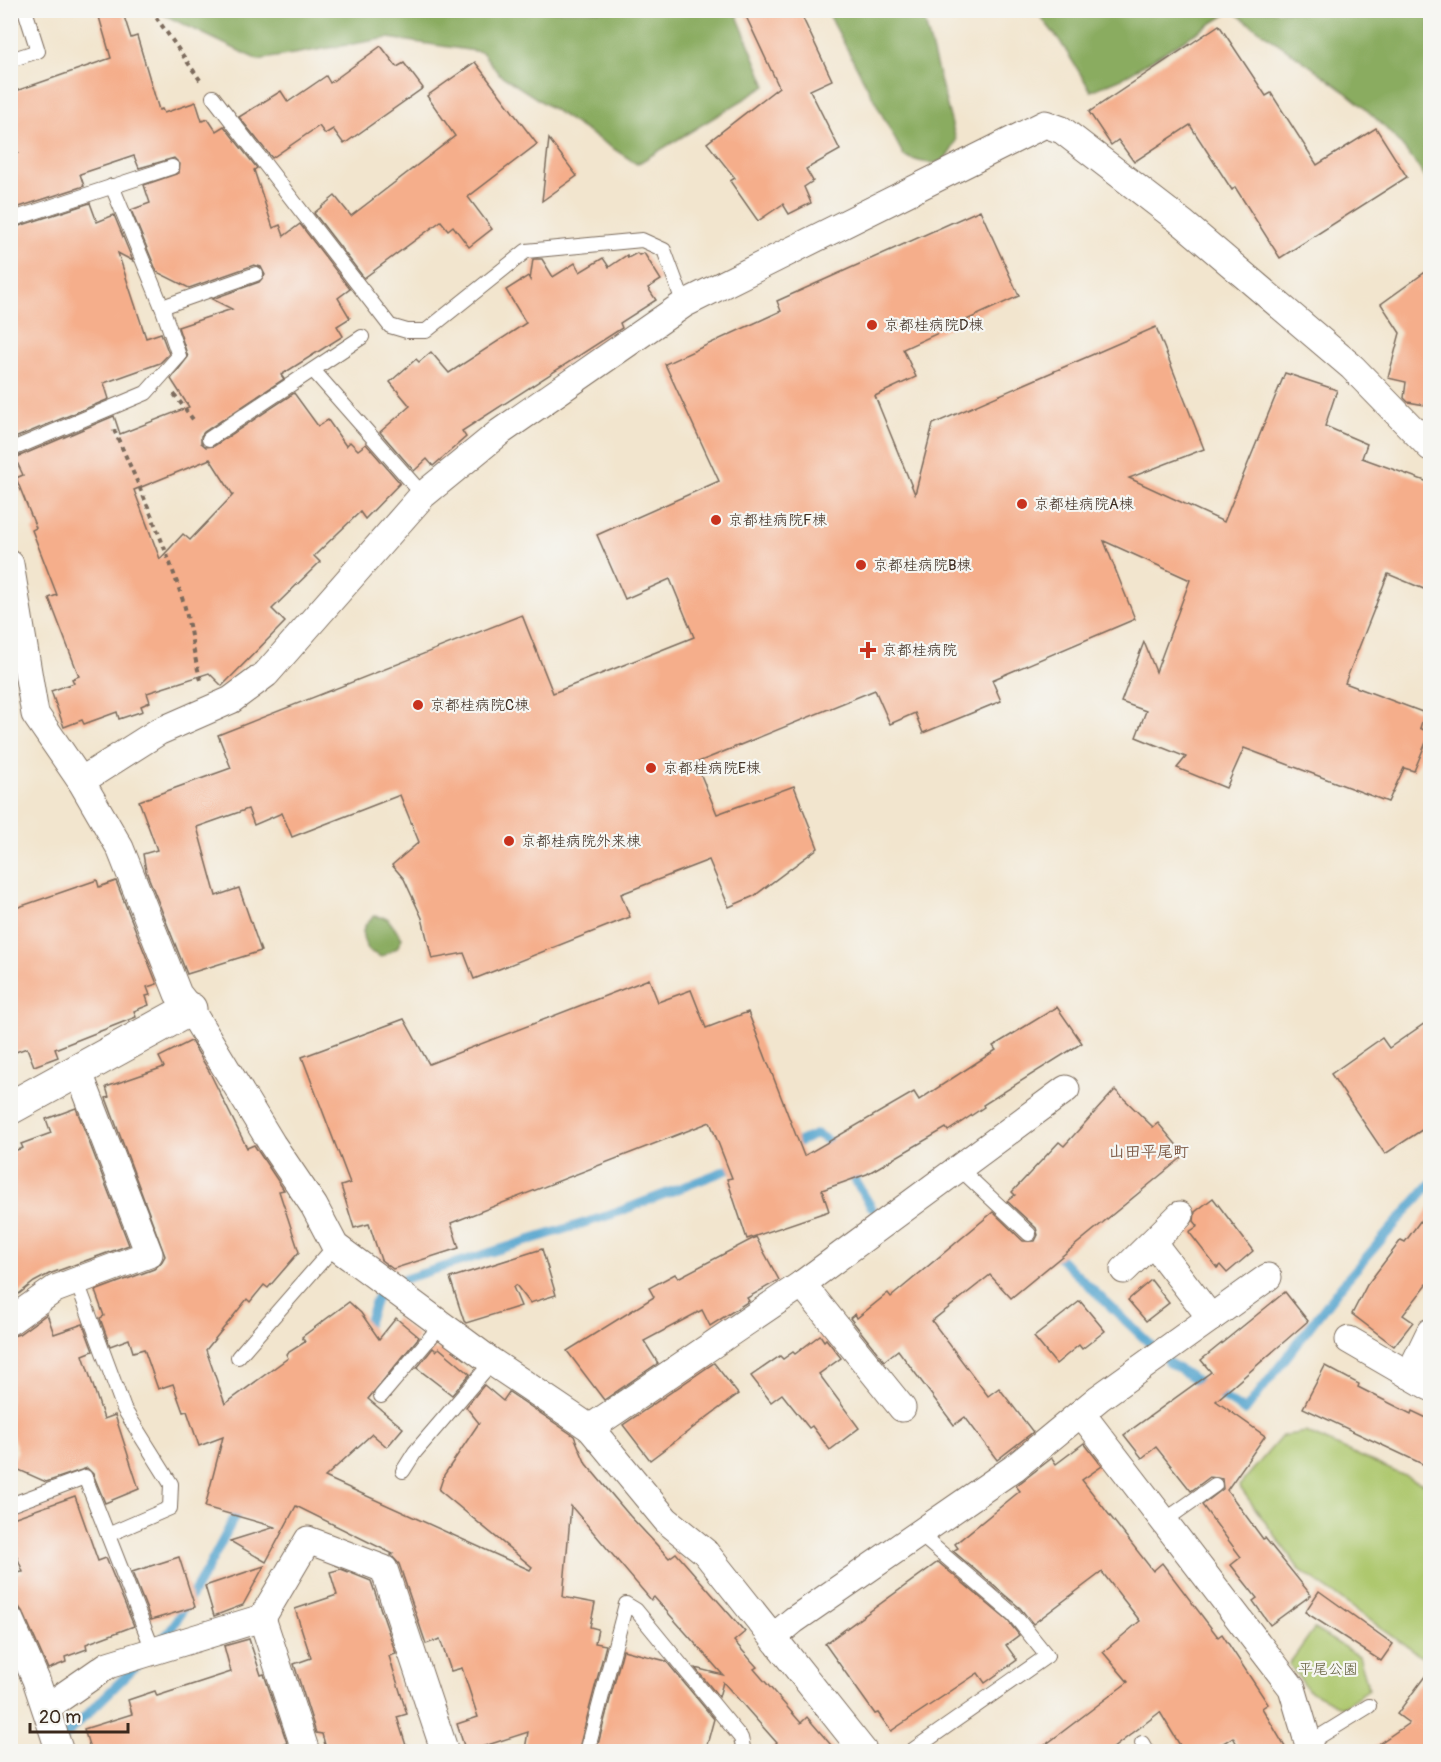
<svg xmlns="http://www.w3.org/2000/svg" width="1441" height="1762" viewBox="0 0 1441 1762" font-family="Pangolin,'Klee One',sans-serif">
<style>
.green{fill:#aec86e;stroke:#747946;stroke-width:1.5}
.forest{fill:#8aac61;stroke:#626b40;stroke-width:1.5}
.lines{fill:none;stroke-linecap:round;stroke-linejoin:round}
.stream{stroke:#54a4ce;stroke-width:9}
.building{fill:#f5ae8b;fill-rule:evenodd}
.lane-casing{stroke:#7b6b5c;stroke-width:16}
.street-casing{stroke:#7b6b5c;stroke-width:29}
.secondary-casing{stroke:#7b6b5c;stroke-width:35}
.path{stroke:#7b6b5c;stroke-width:4;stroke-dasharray:4.5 4.5;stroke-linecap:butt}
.lane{stroke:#fff;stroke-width:14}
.street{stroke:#fff;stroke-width:27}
.secondary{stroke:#fff;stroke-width:33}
.poi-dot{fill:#c8321e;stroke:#f6f6f2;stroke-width:2}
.labels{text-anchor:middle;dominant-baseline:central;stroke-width:4.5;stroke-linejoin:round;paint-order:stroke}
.poi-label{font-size:15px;fill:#3b2a1e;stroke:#f6f6f2;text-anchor:start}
.park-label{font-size:15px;fill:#5e5936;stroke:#f6f6f2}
.neighbourhood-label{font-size:16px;font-weight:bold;fill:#7c5844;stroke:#f6f6f2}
</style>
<rect width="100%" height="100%" fill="#f6f6f2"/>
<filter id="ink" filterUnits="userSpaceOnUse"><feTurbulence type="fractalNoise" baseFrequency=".0167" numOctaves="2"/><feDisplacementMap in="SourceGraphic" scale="12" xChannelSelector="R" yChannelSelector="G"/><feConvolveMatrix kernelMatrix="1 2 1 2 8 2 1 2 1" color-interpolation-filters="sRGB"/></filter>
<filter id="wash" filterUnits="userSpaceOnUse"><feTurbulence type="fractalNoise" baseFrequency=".008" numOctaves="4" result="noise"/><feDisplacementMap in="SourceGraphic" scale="24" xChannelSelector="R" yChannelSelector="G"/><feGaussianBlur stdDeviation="1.35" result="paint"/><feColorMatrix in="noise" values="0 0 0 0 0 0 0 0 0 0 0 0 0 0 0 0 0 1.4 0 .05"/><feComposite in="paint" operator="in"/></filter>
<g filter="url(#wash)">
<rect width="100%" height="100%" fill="#f2e5ce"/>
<g class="green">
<polygon points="1305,1432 1430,1487 1430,1663 1299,1569 1239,1486 1282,1436"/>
<polygon points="1314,1629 1359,1656 1369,1689 1342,1707 1309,1691 1289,1664"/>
</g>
<g class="forest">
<polygon points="156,11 735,11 766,86 637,164 499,74 482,52 388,38 258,60"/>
<path d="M 827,11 L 934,11 L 923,15 L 956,140 C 946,169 929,166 904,156 Z"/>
<path d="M 1036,11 L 1430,11 L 1430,186 C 1386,108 1303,63 1232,11 L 1122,78 L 1091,91 L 1060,41 Z"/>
<path d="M 374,916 L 387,918 L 402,938 L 397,948 L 381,957 L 369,951 C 360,936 360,927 374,916 Z"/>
</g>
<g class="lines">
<g class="stream">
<polyline points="789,1146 817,1134 831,1143 836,1150"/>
<polyline points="848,1169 872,1208"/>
<polyline points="1051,1250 1171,1364 1245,1411 1342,1285 1430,1184"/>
<polyline points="364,1334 377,1297 398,1281 610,1215 740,1165"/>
<polyline points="162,1639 170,1631 208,1568 240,1507"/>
<polyline points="60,1741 138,1664"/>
</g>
</g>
<g id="blocks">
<g class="building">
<path d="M 97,10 L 122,10 L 131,38 L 137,36 L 159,110 L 162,109 L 164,113 L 196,102 L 202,121 L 208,119 L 216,131 L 224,126 L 257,168 L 254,170 L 273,228 L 280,225 L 284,236 L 300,224 L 350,289 L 338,298 L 350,318 L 337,326 L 343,336 L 281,375 L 284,379 L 204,432 L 201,436 L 201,443 L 206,447 L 214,446 L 294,393 L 318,426 L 328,420 L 346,446 L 350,442 L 358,450 L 366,444 L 400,483 L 365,519 L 360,512 L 314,556 L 320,562 L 272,609 L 285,622 L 222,686 L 209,673 L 147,693 L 150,702 L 141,706 L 143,711 L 119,719 L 117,712 L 84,724 L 82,720 L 64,727 L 51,691 L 74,683 L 72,679 L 79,676 L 49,598 L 57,595 L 32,530 L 36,528 L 16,478 L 23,475 L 15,458 L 114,416 L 120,434 L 189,407 L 171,379 L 188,357 L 178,327 L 232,309 L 212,299 L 259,282 L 265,275 L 261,267 L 254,265 L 189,288 L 157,272 L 131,210 L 150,203 L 144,185 L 179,173 L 180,164 L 174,158 L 139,168 L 134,156 L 80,174 L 84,186 L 10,210 L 10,156 L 18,153 L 10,132 L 10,93 L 111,58 ZM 210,459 L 233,495 L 190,540 L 183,534 L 160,559 L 134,490 Z"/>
<polygon points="743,10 799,10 832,80 810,90 840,150 806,169 813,181 804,187 811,203 789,214 783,204 758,221 730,181 735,178 707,143 779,87"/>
<polygon points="1219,25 1266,96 1271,93 1317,165 1376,128 1407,177 1280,258 1235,187 1232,190 1190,125 1134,162 1118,140 1111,145 1089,112"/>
<polygon points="381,46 397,67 404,63 423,88 344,144 333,129 325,134 319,126 272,158 239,117 281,91 288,102 326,76 330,83"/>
<polygon points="475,62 537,144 468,197 492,229 469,247 453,226 448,230 441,221 364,278 314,213 335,196 351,216 455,136 427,96"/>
<polygon points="549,139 577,176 542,201"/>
<polygon points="90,203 97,222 114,215 133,261 118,253 146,338 161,333 169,354 160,363 104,383 109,399 10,440 10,229"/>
<polygon points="980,210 1019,296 903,349 916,377 875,396 915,494 933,424 1156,327 1204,449 1129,478 1224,522 1285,373 1337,390 1325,426 1367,444 1362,458 1431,483 1431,592 1388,574 1345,683 1425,713 1420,728 1430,733 1414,771 1404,768 1388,802 1244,748 1226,788 1177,768 1186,757 1136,737 1146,711 1121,702 1144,642 1156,672 1190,580 1104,541 1135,619 992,680 1001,701 923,733 915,713 890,724 875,690 696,763 717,814 794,786 818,848 754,896 729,907 709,860 621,894 630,917 474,979 464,953 432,959 422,918 404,879 392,865 419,842 400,795 292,837 282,813 254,825 248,809 197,827 216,896 239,888 261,951 187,974 146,871 143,854 157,850 139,801 231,768 218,735 522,615 553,693 694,637 670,579 625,599 597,535 719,481 665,364 781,311 777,301"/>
<polygon points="637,253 639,255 644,253 661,280 648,288 656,300 620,323 622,328 462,431 466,437 433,466 427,459 414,471 380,432 410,406 390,382 416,359 419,362 431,352 449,373 526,323 506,290 528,276 530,280 533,259 542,259 553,277 575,263 580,272 603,258 609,267 627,255 628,258"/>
<polygon points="1431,268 1431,406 1408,402 1404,398 1406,382 1388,378 1400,333 1381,304"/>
<polygon points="97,880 99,887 116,881 157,984 147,987 150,995 146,996 149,1005 134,1011 136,1017 55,1049 58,1057 34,1066 27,1048 10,1054 10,910"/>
<polygon points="649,979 658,1002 691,990 706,1028 748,1012 804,1156 914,1092 919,1100 996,1050 993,1046 1057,1007 1082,1043 983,1105 984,1107 948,1131 946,1128 867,1174 822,1190 829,1211 747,1239 727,1179 732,1178 710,1122 451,1223 459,1248 393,1269 381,1260 369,1224 354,1228 341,1186 350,1183 302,1057 404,1019 429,1064"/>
<polygon points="1431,1019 1431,1124 1385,1154 1331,1074 1382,1038 1389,1048"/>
<polygon points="191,1041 209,1071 247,1148 254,1145 284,1190 279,1191 299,1252 268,1288 264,1285 250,1302 247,1299 206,1350 225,1404 288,1358 286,1354 305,1342 302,1337 349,1302 361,1313 379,1339 396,1318 419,1337 368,1399 403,1428 387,1447 372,1434 325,1477 530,1570 532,1567 439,1490 444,1475 479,1423 466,1407 484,1385 503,1401 509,1392 574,1436 586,1464 630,1516 669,1558 676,1553 745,1632 734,1641 757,1667 754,1669 801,1723 807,1717 837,1752 767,1752 777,1743 723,1682 719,1697 695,1668 723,1675 654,1597 651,1600 571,1506 563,1597 595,1603 590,1627 598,1629 595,1643 606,1645 578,1752 525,1749 528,1732 466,1752 457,1724 478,1717 462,1668 451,1671 440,1639 426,1644 399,1564 391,1555 393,1554 296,1506 266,1562 230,1541 275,1527 205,1507 223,1437 199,1446 187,1411 183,1412 173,1384 158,1389 144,1349 133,1352 129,1339 110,1346 100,1318 104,1316 95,1291 154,1269 161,1263 165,1256 106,1098 109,1097 106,1087 164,1067 159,1057"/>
<polygon points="1115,1090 1153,1127 1158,1123 1185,1155 1011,1298 990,1275 932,1321 988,1396 999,1388 1033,1432 997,1460 965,1417 954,1425 898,1350 884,1361 850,1318 855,1314 857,1318 888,1293 891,1297 993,1212 1023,1241 1035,1241 1038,1235 1036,1228 1007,1201 1015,1195 1012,1192 1059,1142 1064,1146"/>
<polygon points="76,1108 129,1245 49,1274 34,1282 10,1301 10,1152 23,1148 21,1144 51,1133 46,1119"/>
<polygon points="1213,1198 1253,1251 1227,1273 1220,1265 1217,1268 1189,1232 1198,1226 1194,1221 1195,1212"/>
<polygon points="1431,1206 1431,1279 1403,1315 1413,1322 1394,1346 1352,1314 1367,1285 1401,1240 1405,1242"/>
<polygon points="756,1237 779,1280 747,1298 749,1301 710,1326 702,1310 644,1341 658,1363 604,1400 567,1351 654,1297 649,1288 675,1274 678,1278"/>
<polygon points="542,1249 556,1295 530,1303 516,1285 513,1287 521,1306 466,1323 464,1321 450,1278"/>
<polygon points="1151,1280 1169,1303 1146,1321 1128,1300"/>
<polygon points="1285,1292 1308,1321 1216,1401 1265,1436 1227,1490 1263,1539 1265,1538 1311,1595 1270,1625 1253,1601 1257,1598 1231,1565 1241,1557 1202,1505 1223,1489 1222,1479 1210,1477 1191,1491 1156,1447 1142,1458 1124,1435 1211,1372 1201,1360"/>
<polygon points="1080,1301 1105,1331 1082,1349 1079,1345 1056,1364 1034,1337"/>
<polygon points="47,1314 54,1334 83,1324 93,1351 83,1355 104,1419 115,1415 139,1489 105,1503 93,1474 87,1468 46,1482 10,1466 18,1451 10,1429 10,1337 19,1334"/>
<polygon points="820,1335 824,1341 826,1339 841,1358 819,1374 859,1428 830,1450 812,1426 809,1428 782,1394 771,1402 751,1376 780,1356 783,1359 793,1352 795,1354"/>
<polygon points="433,1348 436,1351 439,1348 470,1374 452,1395 417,1368"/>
<polygon points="714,1363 738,1394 650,1460 623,1425"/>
<polygon points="1325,1366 1359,1384 1358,1387 1411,1414 1412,1411 1431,1420 1431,1468 1303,1408"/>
<polygon points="1084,1443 1102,1466 1082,1480 1153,1571 1162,1563 1218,1637 1222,1634 1268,1704 1262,1708 1288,1752 1241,1752 1233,1737 1209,1752 1184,1752 1160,1712 1108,1752 1036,1752 1128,1682 1103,1652 1140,1621 1102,1572 1033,1624 1020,1608 953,1551 958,1548 955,1544 1020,1491 1016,1486 1052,1458 1056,1464"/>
<polygon points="75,1496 98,1561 106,1558 134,1626 86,1644 87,1649 65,1657 66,1662 48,1669 24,1614 19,1607 10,1604 10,1574 23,1572 10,1539 10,1519"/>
<polygon points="179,1557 195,1607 151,1620 132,1572"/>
<polygon points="938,1562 1008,1621 1019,1635 1006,1645 1017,1660 985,1683 978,1673 891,1731 878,1713 875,1714 825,1644"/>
<polygon points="264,1566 243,1605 214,1616 205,1586"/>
<polygon points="341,1569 371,1581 396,1654 389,1656 407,1714 397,1717 408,1752 327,1752 322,1734 316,1733 294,1664 311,1658 295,1609 337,1595 330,1572"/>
<polygon points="1319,1591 1393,1644 1381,1661 1305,1612"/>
<polygon points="249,1639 261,1675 264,1674 287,1743 261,1752 91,1752 84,1729 132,1714 128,1700 155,1691 157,1696 231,1672 224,1646"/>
<polygon points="623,1650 666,1661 714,1719 705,1752 596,1752"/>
<polygon points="1431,1668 1431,1752 1367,1752 1409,1723 1397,1714"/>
</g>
</g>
</g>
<g filter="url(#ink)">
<use href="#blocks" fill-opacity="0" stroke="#7b6b5c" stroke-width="1.5"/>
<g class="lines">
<g class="lane-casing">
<g id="lane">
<polyline points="10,60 38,51 25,10"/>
<polyline points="213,97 390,326 407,331 426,331 526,251 642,240 664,250 684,304"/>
<polyline points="10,220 172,167"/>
<polyline points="162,307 256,274"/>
<polyline points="313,370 423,495"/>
<polyline points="209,439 362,337"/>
<polyline points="10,450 146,393 179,356 162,307 112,186"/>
<polyline points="959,1168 1029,1234"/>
<polyline points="77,1282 124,1409 171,1484 170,1508 110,1534"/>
<polyline points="238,1357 335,1246"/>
<polyline points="381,1396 441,1325"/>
<polyline points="403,1471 415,1452 492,1362"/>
<polyline points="10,1505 85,1477 153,1650"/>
<polyline points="1164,1521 1215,1485"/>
<polyline points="1142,1743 1147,1752"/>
<polyline points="1309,1743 1369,1706"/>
<polyline points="587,1752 626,1604 636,1610 741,1738 744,1752"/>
<polyline points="910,1752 1047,1656 1014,1615 918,1533"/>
</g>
</g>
<g class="street-casing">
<g id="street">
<polyline points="10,564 35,714 81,781 120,848 178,994 190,1009 272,1144 314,1206 335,1246 492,1362 590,1428 666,1520 705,1552 864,1752"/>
<polyline points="81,781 158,732 231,700 266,674 423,495 500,432 684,304 1045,124 1062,130 1184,224 1352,367 1430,447"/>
<polyline points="1153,1243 1211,1318"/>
<polyline points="1124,1270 1180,1215"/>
<polyline points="802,1284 902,1408"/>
<polyline points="10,1321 55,1289 149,1254 78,1070"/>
<polyline points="1349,1340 1430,1387"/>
<polyline points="1409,1375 1430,1332"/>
<polyline points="1081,1413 1292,1688 1311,1752"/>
<polyline points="590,1428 802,1284 1066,1089"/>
<polyline points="262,1618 306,1752"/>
<polyline points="10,1620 36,1680 60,1752"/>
<polyline points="775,1636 794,1620 1014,1468 1099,1398 1268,1277"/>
<polyline points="46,1708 108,1665 262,1618 308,1540 384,1569 445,1752"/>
</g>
</g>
<g class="secondary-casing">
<polyline id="secondary" points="10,1108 190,1009"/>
</g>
<g class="path">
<polyline points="151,10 200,80"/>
<polyline points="174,394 195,422"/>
<path d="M 114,430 C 140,487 165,544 184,604 C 191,629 193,655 201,680"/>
</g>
<use href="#lane" class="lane"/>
<use href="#street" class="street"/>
<use href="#secondary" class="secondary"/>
</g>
</g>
<g class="poi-dot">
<circle cx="872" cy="325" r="6"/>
<circle cx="1022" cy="504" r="6"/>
<circle cx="716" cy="520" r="6"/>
<circle cx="861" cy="565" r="6"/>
<path d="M865 641h6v6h6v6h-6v6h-6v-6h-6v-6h6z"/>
<circle cx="418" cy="705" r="6"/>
<circle cx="651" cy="768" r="6"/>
<circle cx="509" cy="841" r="6"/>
</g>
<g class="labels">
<g class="poi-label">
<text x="884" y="325">京都桂病院D棟</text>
<text x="1034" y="504">京都桂病院A棟</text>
<text x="728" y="520">京都桂病院F棟</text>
<text x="873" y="565">京都桂病院B棟</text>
<text x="882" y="650">京都桂病院</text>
<text x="430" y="705">京都桂病院C棟</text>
<text x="663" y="768">京都桂病院E棟</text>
<text x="521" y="841">京都桂病院外来棟</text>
</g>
<g class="park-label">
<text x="1328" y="1669">平尾公園</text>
</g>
<g class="neighbourhood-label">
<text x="1149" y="1152">山田平尾町</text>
</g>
</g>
<rect width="1441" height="1762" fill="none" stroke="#f6f6f2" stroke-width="36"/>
<path d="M30 1723v9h98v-9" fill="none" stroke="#3b2a1e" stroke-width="3"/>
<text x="39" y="1723" font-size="18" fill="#3b2a1e" stroke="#f6f6f2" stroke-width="4.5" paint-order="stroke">20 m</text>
</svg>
